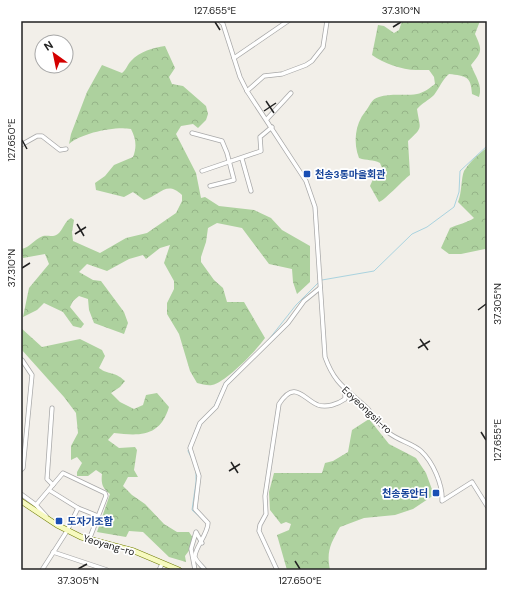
<svg xmlns="http://www.w3.org/2000/svg" width="508" height="591" viewBox="0 0 508 591" font-family="'DM Sans','Noto Sans KR',sans-serif">
<style>
.forest{fill:url(#forest-crowns)}
.lines{fill:none;stroke-linecap:round;stroke-linejoin:round}
.stream{stroke:#aad3df;stroke-width:1}
.street-casing{stroke:#a9a9a9;stroke-width:5}
.secondary-casing{stroke:#707d05;stroke-width:6}
.street{stroke:#fff;stroke-width:3.5}
.secondary{stroke:#f7fabf;stroke-width:5}
.ticks{fill:none;stroke:#222;stroke-width:1.5}
.transit-dot{fill:#1a4fb4;stroke:#fff;stroke-width:1.5}
.labels{text-anchor:middle;dominant-baseline:central;stroke-width:3.5;stroke-linejoin:round;paint-order:stroke}
.transit-label{font-size:10px;font-weight:bold;fill:#164399;stroke:#fff;text-anchor:start}
.street-label{font-size:10px;fill:#222;stroke:#fff}
.neatline{fill:none;stroke:#222;stroke-width:1.5}
.ticks-label{font-size:10px;text-anchor:middle;fill:#222}
</style>
<defs>
<pattern id="forest-crowns" width="20" height="18" patternUnits="userSpaceOnUse"><rect width="20" height="18" fill="#add19e"/><path d="M2 6a3 3 0 1 1 6 0M12 15a3 3 0 1 1 6 0" fill="none" stroke="#95b388"/></pattern>
</defs>
<rect width="100%" height="100%" fill="#f2efe9"/>
<g class="forest">
<path d="M 402,21 L 480,21 L 475,34 C 482,50 483,51 471,65 C 475,76 483,85 479,97 L 472,94 C 471,76 466,76 449,74 C 442,80 440,87 434,95 C 429,100 422,103 417,109 C 420,130 424,126 408,141 L 410,175 C 402,181 384,201 379,202 L 370,186 L 374,177 L 382,168 L 380,163 C 373,159 367,161 359,158 C 353,143 355,124 365,112 C 370,106 371,99 379,97 C 391,93 405,96 417,94 C 423,93 430,88 435,84 L 434,77 L 429,70 C 424,70 421,70 416,70 C 402,70 383,63 372,55 L 378,25 L 384,26 L 394,33 L 399,30 Z"/>
<path d="M 165,46 L 175,68 L 169,77 L 172,84 L 183,86 L 206,106 L 208,114 L 206,120 L 198,128 L 193,124 L 181,126 L 176,134 L 196,173 L 201,198 L 205,197 L 219,206 L 254,210 L 271,218 L 282,230 L 310,246 L 310,282 L 297,294 L 293,282 L 292,269 L 269,264 L 242,228 L 217,223 L 208,228 L 206,242 L 201,257 L 201,262 L 214,280 L 223,288 L 227,302 L 244,302 L 265,338 C 256,351 226,382 212,385 C 208,386 202,384 197,383 L 190,371 L 179,334 L 167,314 L 167,303 L 174,289 L 174,281 L 164,263 L 170,245 L 160,248 L 146,259 L 143,255 L 129,259 L 107,271 L 87,264 L 79,272 L 93,280 L 101,281 L 124,312 L 128,323 L 124,334 L 94,323 L 89,310 L 88,299 L 79,296 L 73,301 L 70,307 L 84,324 L 81,328 L 73,326 L 63,312 L 44,303 L 37,310 L 23,317 L 29,288 L 49,264 L 45,254 L 23,258 L 21,249 C 30,248 34,239 43,236 C 48,235 54,238 59,233 C 64,228 64,222 71,218 L 74,220 L 72,232 L 73,241 L 100,253 L 126,238 L 147,233 L 176,213 L 182,201 L 182,195 C 166,180 161,195 144,200 L 133,192 L 124,197 L 96,190 L 95,183 L 105,176 L 114,165 L 133,157 C 137,147 136,139 131,129 C 115,126 82,133 69,144 L 71,134 L 87,92 L 102,65 L 122,73 C 127,69 127,65 131,61 C 140,51 153,48 165,46 Z"/>
<path d="M 487,148 L 487,251 L 485,249 L 461,254 L 449,254 L 441,248 L 450,228 C 458,224 467,223 474,218 L 458,202 C 462,193 461,178 464,171 C 469,163 480,152 487,148 Z"/>
<path d="M 21,328 L 42,347 L 80,339 L 102,350 L 105,356 L 99,368 C 110,376 113,370 125,381 L 120,387 L 111,393 L 120,402 L 134,409 L 143,405 L 146,395 L 157,393 L 169,407 C 160,437 140,436 114,433 L 108,440 L 119,448 L 135,447 L 137,450 L 134,470 L 138,477 L 128,477 L 123,486 L 132,495 L 145,504 L 164,524 L 177,532 L 189,532 L 193,538 L 191,548 L 185,556 L 186,562 L 169,557 L 143,532 L 129,531 L 126,537 L 97,532 L 110,494 C 102,488 101,483 102,474 L 96,470 L 88,476 L 77,476 L 77,472 L 82,463 L 77,457 L 71,460 L 71,446 L 78,433 L 76,413 L 64,397 L 21,349 Z"/>
<path d="M 369,419 L 389,444 L 416,458 L 426,473 L 434,495 L 413,509 L 395,515 L 364,518 L 340,527 C 331,543 326,551 330,570 L 287,570 L 277,535 L 289,530 L 291,524 L 286,522 L 281,524 L 270,510 L 269,492 L 274,473 L 322,473 L 325,463 L 333,461 L 348,452 L 352,430 Z"/>
</g>
<g class="lines">
<g class="stream">
<polyline points="322,280 374,271 412,234 427,227 454,207 459,192 460,171 487,146"/>
<polyline points="270,338 296,305 319,282"/>
<polyline points="214,407 225,382 236,371"/>
<polyline points="192,459 188,451 198,423"/>
<polyline points="196,472 196,482 192,510 201,518"/>
<polyline points="195,562 197,570"/>
</g>
<g class="street-casing">
<g id="street">
<path d="M 220,21 L 223,24 L 240,77 L 247,91 L 306,181 L 315,207 L 325,357 C 335,385 347,389 367,408 C 374,416 381,427 389,433 C 399,441 412,443 421,451 C 433,462 443,485 442,501 L 472,482 L 487,506"/>
<polyline points="234,58 288,21"/>
<polyline points="247,91 264,76 282,74 306,65 312,61 323,47 327,21"/>
<polyline points="267,119 291,93"/>
<polyline points="192,133 222,141 227,153 234,180 210,186"/>
<polyline points="21,145 37,136 42,136 60,150 66,149"/>
<polyline points="242,159 251,191"/>
<polyline points="202,171 261,151 260,137 272,127"/>
<polyline points="21,361 22,360 32,375 23,468 21,470"/>
<polyline points="52,408 47,479 53,485"/>
<polyline points="49,490 78,508 98,516"/>
<polyline points="21,494 36,505 46,516"/>
<polyline points="36,505 63,473 105,493 106,496 89,540"/>
<polyline points="53,552 107,570"/>
<polyline points="42,570 67,531 78,508"/>
<polyline points="159,570 162,564"/>
<polyline points="195,570 191,549 196,532 202,543"/>
<path d="M 205,570 C 202,566 196,561 195,557 C 194,549 208,534 208,523 L 195,509 L 199,476 L 190,448 L 200,423 L 216,407 L 226,384 L 288,323 L 304,301 L 320,288"/>
<path d="M 277,570 L 259,531 L 260,525 L 266,514 L 265,496 L 279,404 C 295,379 303,399 318,405 C 327,408 338,404 345,399 L 345,389"/>
</g>
</g>
<g class="secondary-casing">
<polyline id="secondary" points="21,501 57,525 81,537 134,551 179,570"/>
</g>
<use href="#street" class="street"/>
<use href="#secondary" class="secondary"/>
</g>
<path class="ticks" d="M 215,22 L 220,30M 393,27 L 401,22M 266,101 L 274,113M 264,111 L 276,103M 22,140 L 27,149M 77,224 L 84,236M 75,234 L 86,227M 22,268 L 30,263M 478,310 L 486,304M 420,339 L 428,350M 418,348 L 430,341M 481,432 L 486,440M 231,462 L 238,473M 229,471 L 240,464M 295,561 L 300,569M 78,569 L 87,564"/>
<g class="transit-dot">
<rect x="303" y="170" width="8" height="8" rx="2"/>
<rect x="432" y="489" width="8" height="8" rx="2"/>
<rect x="55" y="517" width="8" height="8" rx="2"/>
</g>
<g class="labels">
<g class="transit-label">
<text x="315" y="174">천송3통마을회관</text>
<text x="428" y="493" text-anchor="end">천송동안터</text>
<text x="67" y="521">도자기조합</text>
</g>
<g class="street-label">
<text transform="translate(367 410) rotate(43)">Eoyeongsil-ro</text>
<text transform="translate(109 545) rotate(16)">Yeoyang-ro</text>
</g>
</g>
<rect width="508" height="591" fill="none" stroke="#ffffff" stroke-width="44"/>
<g transform="translate(54 54) rotate(327)"><circle r="19" fill="#ffffff" stroke="#a7a7a7"/>
<path d="M0-3L7 15L0 10L-7 15Z" fill="#d40000"/>
<text y="-6" font-size="11" font-weight="bold" text-anchor="middle" fill="#222222">N</text>
</g>
<rect x="22" y="22" width="464" height="547" class="neatline"/>
<g class="ticks-label">
<text x="215" y="14">127.655°E</text>
<text x="401" y="14">37.310°N</text>
<text transform="translate(11 140) rotate(-90)" y="4">127.650°E</text>
<text transform="translate(11 268) rotate(-90)" y="4">37.310°N</text>
<text transform="translate(497 304) rotate(-90)" y="4">37.305°N</text>
<text transform="translate(497 440) rotate(-90)" y="4">127.655°E</text>
<text x="78" y="584">37.305°N</text>
<text x="300" y="584">127.650°E</text>
</g>
</svg>
